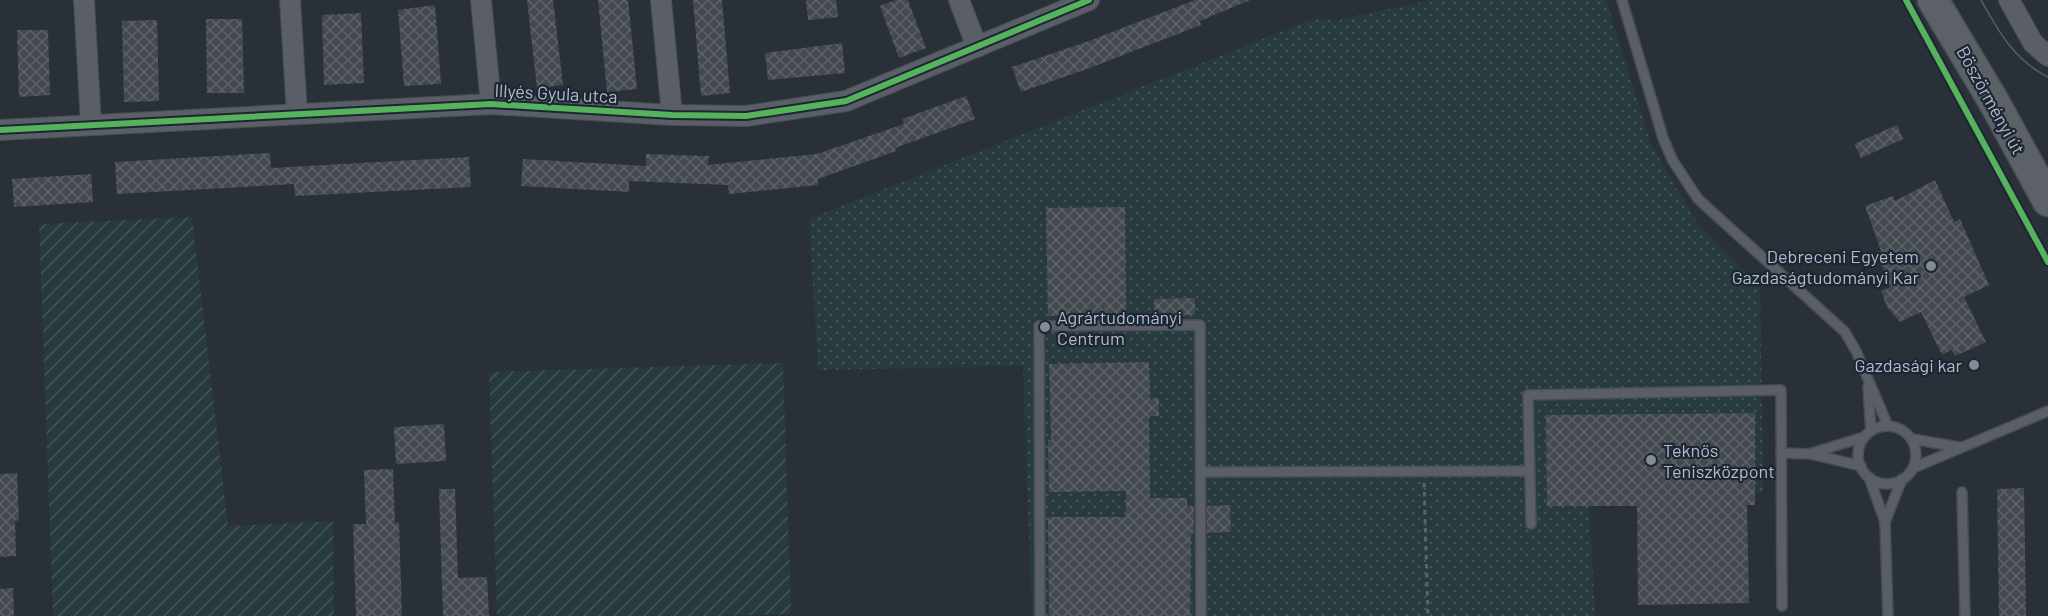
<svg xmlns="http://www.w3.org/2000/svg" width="2048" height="616" viewBox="0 0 2048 616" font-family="Barlow,sans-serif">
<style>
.grass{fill:url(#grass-dots)}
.garden{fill:url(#garden-furrows)}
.building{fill:url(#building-cross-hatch)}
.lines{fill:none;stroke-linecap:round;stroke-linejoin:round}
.service-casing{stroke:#484c53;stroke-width:12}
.minor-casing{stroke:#484c53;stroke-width:22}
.primary-casing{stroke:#484c55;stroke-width:33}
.path{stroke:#5d636a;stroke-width:3;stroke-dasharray:4.5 4.5;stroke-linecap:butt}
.service{stroke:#5a5e66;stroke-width:9}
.minor{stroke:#5a5e66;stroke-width:20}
.primary{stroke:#5c6168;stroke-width:30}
.tram{stroke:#595d64;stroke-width:1.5}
.cycleway-casing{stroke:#1d2633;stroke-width:10}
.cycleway{stroke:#56b35d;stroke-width:6}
.poi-dot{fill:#848b96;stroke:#1d2633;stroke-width:2}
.labels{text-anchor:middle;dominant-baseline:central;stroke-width:4.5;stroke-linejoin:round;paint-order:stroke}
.street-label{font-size:18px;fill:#b4bcc9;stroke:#1d2633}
.poi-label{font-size:18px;fill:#b4bcc9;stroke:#1d2633;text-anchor:end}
</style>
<defs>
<pattern id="grass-dots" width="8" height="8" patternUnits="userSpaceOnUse" patternTransform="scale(1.5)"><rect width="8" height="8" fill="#273a3e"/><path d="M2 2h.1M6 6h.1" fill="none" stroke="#445559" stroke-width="1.8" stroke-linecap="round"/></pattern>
<pattern id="garden-furrows" width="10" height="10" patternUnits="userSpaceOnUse" patternTransform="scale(1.5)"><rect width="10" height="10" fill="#273a3e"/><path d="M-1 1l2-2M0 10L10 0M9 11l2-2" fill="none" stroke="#445559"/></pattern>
<pattern id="building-cross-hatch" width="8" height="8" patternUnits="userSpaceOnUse" patternTransform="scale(1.5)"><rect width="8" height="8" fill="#444950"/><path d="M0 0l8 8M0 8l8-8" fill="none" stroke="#5d6168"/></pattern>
</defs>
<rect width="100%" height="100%" fill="#2a3038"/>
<polygon class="grass" points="1432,0 1606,0 1651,144 1697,223 1760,288 1763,493 1589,496 1595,616 1032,616 1023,366 818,370 809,219 1313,19 1338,20"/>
<g class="garden">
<polygon points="192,217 228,526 333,521 334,616 53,616 39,224"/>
<polygon points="783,363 791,614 725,616 497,616 489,372"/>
</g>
<g class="building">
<polygon points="527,0 553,0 563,85 537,88"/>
<polygon points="598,0 628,0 637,89 607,92"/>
<polygon points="693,0 722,0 730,93 701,96"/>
<polygon points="806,0 836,0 838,17 808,20"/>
<polygon points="896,0 908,0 926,48 899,58 880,6"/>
<polygon points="1195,0 1250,0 1200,21 1201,25 1087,69 1021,92 1012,67 1089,41"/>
<polygon points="435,5 441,84 404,86 398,10"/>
<polygon points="361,13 364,83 324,85 322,15"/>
<polygon points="206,19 242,19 244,93 207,93"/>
<polygon points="157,20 159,101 124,102 122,21"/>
<polygon points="17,30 48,30 50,95 19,97"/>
<polygon points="842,43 845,73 768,80 765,53"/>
<polygon points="966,96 975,119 895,148 896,151 818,179 818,185 729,194 728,185 629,181 629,192 521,186 523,159 646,166 646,154 709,156 708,165 817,154 904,124 902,119"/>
<polygon points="1897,125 1903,139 1861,158 1854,144"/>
<polygon points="270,153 271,168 469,157 471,187 295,196 294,184 117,194 115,162"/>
<polygon points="91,174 93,202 14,207 12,179"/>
<polygon points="1935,180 1954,222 1960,219 1989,285 1964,297 1986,342 1955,356 1952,350 1942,355 1921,312 1900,322 1887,307 1881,291 1890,287 1877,252 1881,251 1865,206 1893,196 1895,201"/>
<polygon points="1125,207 1126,315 1048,316 1046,208"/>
<polygon points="1195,298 1195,315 1154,316 1154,299"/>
<polygon points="1149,362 1150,399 1159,398 1159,416 1149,416 1150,498 1187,498 1187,506 1194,506 1194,533 1191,534 1190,616 1049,616 1048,517 1126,517 1126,491 1049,492 1048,440 1051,440 1049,364"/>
<polygon points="1755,413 1755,505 1747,505 1749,603 1638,605 1637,506 1547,506 1546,415"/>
<polygon points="444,424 446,461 396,464 394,427"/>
<polygon points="393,469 395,523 399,522 402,616 356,616 353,524 366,524 364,470"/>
<polygon points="17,473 19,520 15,521 16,556 0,557 0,474"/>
<polygon points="2024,488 2026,616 1999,616 1997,489"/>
<polygon points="439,489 455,489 458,578 487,577 489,616 443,616"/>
<polygon points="1230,505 1231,532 1207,533 1207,506"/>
<polygon points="13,588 14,616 0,616 0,589"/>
</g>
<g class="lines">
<g class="service-casing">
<g id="service">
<polyline points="1622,0 1663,138 1673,161 1698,199 1845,332 1856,351 1888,426"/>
<polyline points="1868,387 1871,431"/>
<circle cx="1887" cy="455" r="29"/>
<polyline points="1912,439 1959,447"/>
<polyline points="1781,453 1811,454 1861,466"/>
<polyline points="1812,453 1864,437"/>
<polyline points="1913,468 2048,411"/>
<polyline points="1201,472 1529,471"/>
<polyline points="1869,477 1885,522 1888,616"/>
<polyline points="1962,492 1965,616"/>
<polyline points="1885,522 1902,479"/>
<polyline points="1531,524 1528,395 1781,390 1782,606"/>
<polyline points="1040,616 1039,326 1200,325 1201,616"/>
</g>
</g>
<g class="minor-casing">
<g id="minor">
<polyline points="84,0 91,125"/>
<polyline points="290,0 297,114"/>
<polyline points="481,0 491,104"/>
<polyline points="661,0 672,115"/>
<polyline points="959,0 977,47"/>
<polyline points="2009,0 2033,43 2048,56"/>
<polyline points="0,130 491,104 672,115 746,116 846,101 1089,0"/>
</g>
</g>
<g class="primary-casing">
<polyline id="primary" points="1933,0 1994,102 2048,201"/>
</g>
<polyline class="path" points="1424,483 1428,616"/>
<use href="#service" class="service"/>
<use href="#minor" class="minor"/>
<use href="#primary" class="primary"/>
<path class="tram" d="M 1981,0 C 1999,32 2014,60 2048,77"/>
<g class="cycleway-casing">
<g id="cycleway">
<polyline points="1906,0 2048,262"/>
<polyline points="0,130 491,104 672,115 746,116 846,101 1089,0"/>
</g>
</g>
<use href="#cycleway" class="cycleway"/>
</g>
<g class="poi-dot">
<circle cx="1931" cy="266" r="6"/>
<circle cx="1045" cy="327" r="6"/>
<circle cx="1974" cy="365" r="6"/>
<circle cx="1651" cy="460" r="6"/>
</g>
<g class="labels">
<g class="street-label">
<text transform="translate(556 93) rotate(3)">Illyés Gyula utca</text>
<text transform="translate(1991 100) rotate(61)">Böszörményi út</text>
</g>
<g class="poi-label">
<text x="1919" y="256">Debreceni Egyetem<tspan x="1919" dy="21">Gazdaságtudományi Kar</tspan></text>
<text x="1057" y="317" text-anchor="start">Agrártudományi<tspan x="1057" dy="21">Centrum</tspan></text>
<text x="1962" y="365">Gazdasági kar</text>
<text x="1663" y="450" text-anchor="start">Teknős<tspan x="1663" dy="21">Teniszközpont</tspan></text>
</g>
</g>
</svg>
